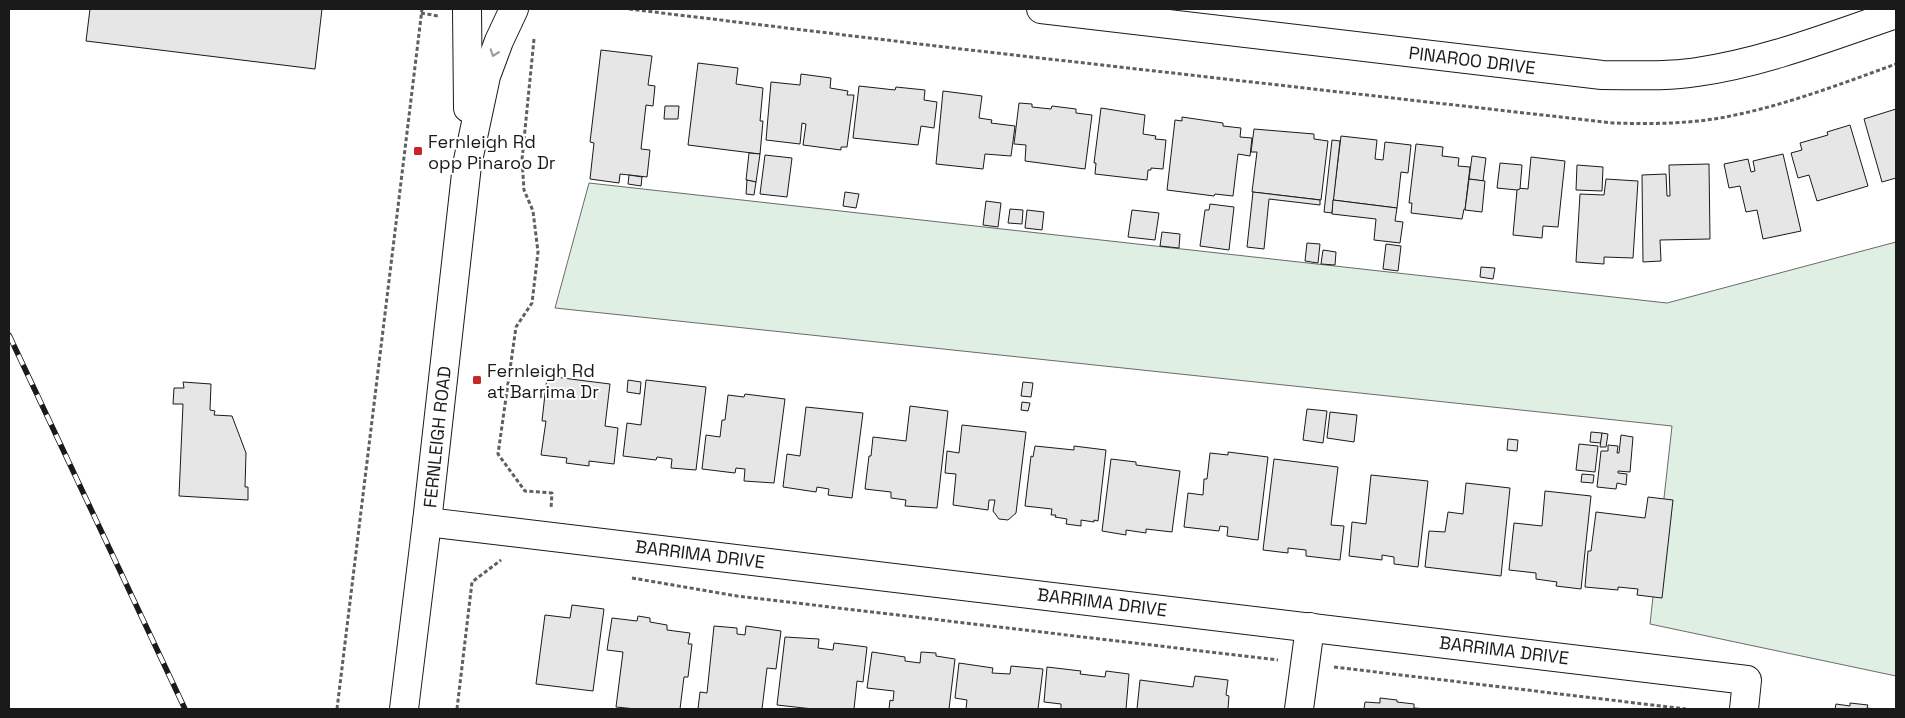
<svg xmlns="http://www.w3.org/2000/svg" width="1905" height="718" viewBox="0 0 1905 718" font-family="'Space Grotesk',sans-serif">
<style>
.green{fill:#e0efe3;stroke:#6a6a6a}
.building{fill:#e6e6e6;stroke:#1a1a1a}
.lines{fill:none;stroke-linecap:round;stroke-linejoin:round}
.minor-casing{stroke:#1a1a1a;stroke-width:30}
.path{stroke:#5f5f5f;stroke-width:3;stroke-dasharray:4 2.5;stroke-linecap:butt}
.minor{stroke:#fff;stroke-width:28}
.rail-casing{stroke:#1a1a1a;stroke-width:5.5}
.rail{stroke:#fff;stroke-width:4;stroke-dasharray:11;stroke-linecap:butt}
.oneway{stroke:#989898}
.poi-dot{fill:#c62828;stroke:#fff;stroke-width:2}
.labels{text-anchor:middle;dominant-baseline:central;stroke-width:4;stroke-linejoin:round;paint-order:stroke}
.street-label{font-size:18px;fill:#1a1a1a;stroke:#fff}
.poi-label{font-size:18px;fill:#1a1a1a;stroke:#fff;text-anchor:start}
</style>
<rect width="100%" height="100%" fill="#fff"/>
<polygon class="green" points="589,183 1667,303 1896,242 1896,676 1650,624 1672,426 555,308"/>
<g class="building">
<polygon points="90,9 322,9 315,69 86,41"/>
<polygon points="601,50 652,56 648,85 655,86 653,106 646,105 641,149 650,150 647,177 620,174 619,183 590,179 594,143 590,142"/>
<polygon points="698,63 738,68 736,84 763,88 760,121 763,121 760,154 688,145"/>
<polygon points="801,74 831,78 830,88 848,91 847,95 854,95 847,147 841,147 841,150 803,145 806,124 802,123 800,144 766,140 771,82 800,85"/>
<polygon points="859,86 895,90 896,87 925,90 924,100 937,102 934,128 921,126 918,145 853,138"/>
<polygon points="943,91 982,96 979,118 992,120 991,123 1015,126 1011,156 985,154 983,169 936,164"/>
<polygon points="1019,103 1032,104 1032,107 1051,109 1052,106 1076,109 1076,113 1092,115 1085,169 1025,161 1026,145 1014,144"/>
<polygon points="665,106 679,106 678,119 664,119"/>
<polygon points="1101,108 1145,115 1143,134 1156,136 1155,139 1166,140 1163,169 1151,168 1151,170 1148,170 1147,180 1095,174 1096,163 1094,163"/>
<polygon points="1896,109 1896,178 1882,182 1864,119"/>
<polygon points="1182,117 1223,123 1223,126 1241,128 1240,137 1252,138 1250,156 1238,154 1233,196 1215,194 1214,196 1167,190 1175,120 1182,121"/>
<polygon points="1850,125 1868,186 1817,201 1809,175 1798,178 1791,153 1802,150 1800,143 1828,135 1827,132"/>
<polygon points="1254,129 1314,134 1314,139 1328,141 1321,200 1252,192 1257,152 1251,152"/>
<polygon points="1341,136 1377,140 1375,159 1383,160 1385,142 1411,145 1408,173 1401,172 1397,208 1333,200"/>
<polygon points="1332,140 1340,141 1332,213 1324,212"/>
<polygon points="1416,144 1443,147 1442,156 1459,158 1458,166 1470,167 1465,210 1464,209 1462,219 1411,213 1412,203 1409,203"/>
<polygon points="749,153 760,154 756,182 746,180"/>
<polygon points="1783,154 1801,231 1763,239 1757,210 1746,212 1740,186 1729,188 1724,164 1748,159 1751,172 1755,171 1753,161"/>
<polygon points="765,155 792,158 787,197 760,194"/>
<polygon points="1472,156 1486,158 1483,181 1469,179"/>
<polygon points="1531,157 1565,161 1558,227 1543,226 1542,238 1513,235 1517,190 1517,188 1528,189"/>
<polygon points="1500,163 1522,165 1520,189 1517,190 1497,188"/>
<polygon points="1709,164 1710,239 1660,240 1661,261 1643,262 1642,175 1666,174 1667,196 1670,196 1669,165"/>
<polygon points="1577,165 1603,167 1602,191 1576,190"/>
<polygon points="629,175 642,177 641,186 628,184"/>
<polygon points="1469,179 1485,181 1482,212 1465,210"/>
<polygon points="1606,179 1638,181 1633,258 1604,257 1604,264 1576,262 1580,194 1604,195"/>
<polygon points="747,180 756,182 754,195 746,194"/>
<polygon points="845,192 859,194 856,208 843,206"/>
<polygon points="1253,192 1320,200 1320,205 1269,199 1264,249 1247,247"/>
<polygon points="1333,200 1397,208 1395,221 1403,222 1400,243 1374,240 1376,219 1332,214"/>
<polygon points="986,201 1001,203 998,227 983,225"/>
<polygon points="1210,204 1234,207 1229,250 1200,246 1205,210 1209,210"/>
<polygon points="1010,209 1023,210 1022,224 1008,223"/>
<polygon points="1027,210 1044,212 1042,230 1025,228"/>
<polygon points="1132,210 1159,213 1155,240 1128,237"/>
<polygon points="1162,232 1180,234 1179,248 1160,246"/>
<polygon points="1307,243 1320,244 1318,263 1305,261"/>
<polygon points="1386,244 1401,246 1398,271 1383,269"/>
<polygon points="1323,250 1336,252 1335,265 1321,264"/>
<polygon points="1481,267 1495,268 1493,279 1480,277"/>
<polygon points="547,376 610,384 605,426 618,428 614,464 589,461 589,466 566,463 567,458 541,455 546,421 542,421"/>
<polygon points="628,380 641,382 640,394 627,392"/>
<polygon points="646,380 706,387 696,470 671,468 672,459 657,457 656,460 623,456 627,423 641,425"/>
<polygon points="183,382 211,384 210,410 215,411 214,415 232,416 246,453 245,487 248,487 248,500 179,496 183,404 173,404 174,388 184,388"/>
<polygon points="1023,382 1033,383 1031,397 1021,396"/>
<polygon points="745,394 785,399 774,483 744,481 745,469 736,468 735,473 702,469 706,435 720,437 722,420 725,420 728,395 744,397"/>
<polygon points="1022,402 1030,403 1028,411 1021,410"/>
<polygon points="910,406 948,411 937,508 905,506 906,500 891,498 891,492 865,489 869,456 871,456 873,437 906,441"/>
<polygon points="806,407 863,413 852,498 828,495 829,489 817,487 816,492 783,487 787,454 800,456"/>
<polygon points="1307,409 1327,411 1323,443 1303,440"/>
<polygon points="1330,412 1357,415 1354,442 1327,438"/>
<polygon points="962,425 1026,432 1016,513 1008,520 999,519 993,511 995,500 989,500 988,510 953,505 956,474 945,473 947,451 959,453"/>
<polygon points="1591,432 1602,433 1601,443 1590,442"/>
<polygon points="1602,433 1608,434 1606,447 1600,447"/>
<polygon points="1621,435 1633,437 1630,472 1618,471 1618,473 1627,474 1626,485 1617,483 1616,489 1597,487 1601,451 1608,451 1608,445 1618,446 1617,453 1619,453"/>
<polygon points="1508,439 1518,440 1517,451 1507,450"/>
<polygon points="1579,444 1598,446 1595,472 1576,470"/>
<polygon points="1035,446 1074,450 1074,446 1106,450 1098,521 1094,520 1094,522 1081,520 1081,526 1066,524 1067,519 1055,517 1056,515 1051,515 1052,509 1025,506 1031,456 1033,457"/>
<polygon points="1228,452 1268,457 1258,540 1227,536 1228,527 1220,526 1219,531 1184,527 1188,493 1203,495 1204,479 1207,479 1210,453 1228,455"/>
<polygon points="1111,459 1136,462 1136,465 1180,471 1172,532 1146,529 1146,533 1126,530 1126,535 1102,531"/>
<polygon points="1274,459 1338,467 1331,525 1344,526 1340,560 1306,556 1306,550 1288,548 1288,553 1263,550"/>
<polygon points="1582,474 1594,475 1593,483 1581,482"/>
<polygon points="1371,475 1428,481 1418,567 1394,564 1394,557 1382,555 1382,560 1349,556 1352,522 1366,524"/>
<polygon points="1466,483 1510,488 1501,576 1425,567 1429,531 1445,532 1448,512 1463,514"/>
<polygon points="1545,491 1591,496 1581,589 1556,586 1557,582 1536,579 1536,573 1509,570 1514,523 1542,526"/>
<polygon points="1648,497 1673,500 1662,598 1637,595 1638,589 1618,587 1618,590 1585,587 1588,551 1591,551 1596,512 1645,518"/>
<polygon points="572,605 604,609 593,691 536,684 545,615 570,618"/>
<polygon points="638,616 650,618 650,622 667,625 667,630 690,633 688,644 692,644 688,677 684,677 680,709 636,709 616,707 623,652 607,650 612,618 637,621"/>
<polygon points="714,626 737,628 737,634 745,635 746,626 781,631 776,669 767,668 762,709 698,709 700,692 707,693"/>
<polygon points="785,637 819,639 818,648 833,650 834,643 867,647 863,682 857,681 854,709 813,709 777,705"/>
<polygon points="872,652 905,657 905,661 920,663 921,652 936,653 936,656 955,659 949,709 889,709 890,700 893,701 894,691 867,688"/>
<polygon points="959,663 993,668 992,673 1010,674 1011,666 1043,669 1038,709 966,709 967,700 955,698"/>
<polygon points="1047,667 1081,671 1080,674 1105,677 1106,671 1129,674 1126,709 1061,709 1061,704 1044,702"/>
<polygon points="1195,676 1228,680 1226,695 1229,696 1228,709 1137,709 1140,680 1193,687"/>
<polygon points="1380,698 1397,700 1397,702 1414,704 1414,708 1428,709 1364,709 1365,702 1380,703"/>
<polygon points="1850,703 1868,705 1867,708 1875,709 1835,709 1836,704 1850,706"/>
</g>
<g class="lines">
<g class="minor-casing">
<g id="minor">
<polyline points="467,9 468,108"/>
<path d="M 1041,9 L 1602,75 C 1633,75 1666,77 1697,72 C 1766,62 1831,36 1896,14"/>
<polyline points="427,522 1747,680 1744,709"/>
<polyline points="404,709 427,522 467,165 486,76 499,41 514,9"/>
<polyline points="1299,709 1310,627"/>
</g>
</g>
<g class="path">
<path d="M 629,9 L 961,49 L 1613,123 C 1649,124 1685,124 1720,118 C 1781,107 1838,85 1896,64"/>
<polyline points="421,13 438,16"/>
<polyline points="534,39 522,160 524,190 533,211 538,252 532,303 516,327 498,454 525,491 552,493 551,508"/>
<polyline points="632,578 737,596 1278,660"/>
<polyline points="1334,667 1686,709"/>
<polyline points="337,709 422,9"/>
<polyline points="457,709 472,582 501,560"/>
</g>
<use href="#minor" class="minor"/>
<g class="rail-casing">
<polyline id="rail" points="9,335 185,709"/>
</g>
<use href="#rail" class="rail"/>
</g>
<defs><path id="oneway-chevron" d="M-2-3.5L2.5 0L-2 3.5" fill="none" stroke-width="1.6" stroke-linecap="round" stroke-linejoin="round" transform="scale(1.25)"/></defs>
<use class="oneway" href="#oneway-chevron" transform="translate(494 53) rotate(109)"/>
<g class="poi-dot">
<rect x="413" y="146" width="10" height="10" rx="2.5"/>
<rect x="472" y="375" width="10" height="10" rx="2.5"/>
</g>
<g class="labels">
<g class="street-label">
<text transform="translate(1472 60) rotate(7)">PINAROO DRIVE</text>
<text transform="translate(437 437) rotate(-84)">FERNLEIGH ROAD</text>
<text transform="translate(700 554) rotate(7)">BARRIMA DRIVE</text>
<text transform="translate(1102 602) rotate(7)">BARRIMA DRIVE</text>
<text transform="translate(1504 650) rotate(7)">BARRIMA DRIVE</text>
</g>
<g class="poi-label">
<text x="428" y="141">Fernleigh Rd<tspan x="428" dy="21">opp Pinaroo Dr</tspan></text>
<text x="487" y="370">Fernleigh Rd<tspan x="487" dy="21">at Barrima Dr</tspan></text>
</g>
</g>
<rect width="1905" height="718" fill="none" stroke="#1a1a1a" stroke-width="20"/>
</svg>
